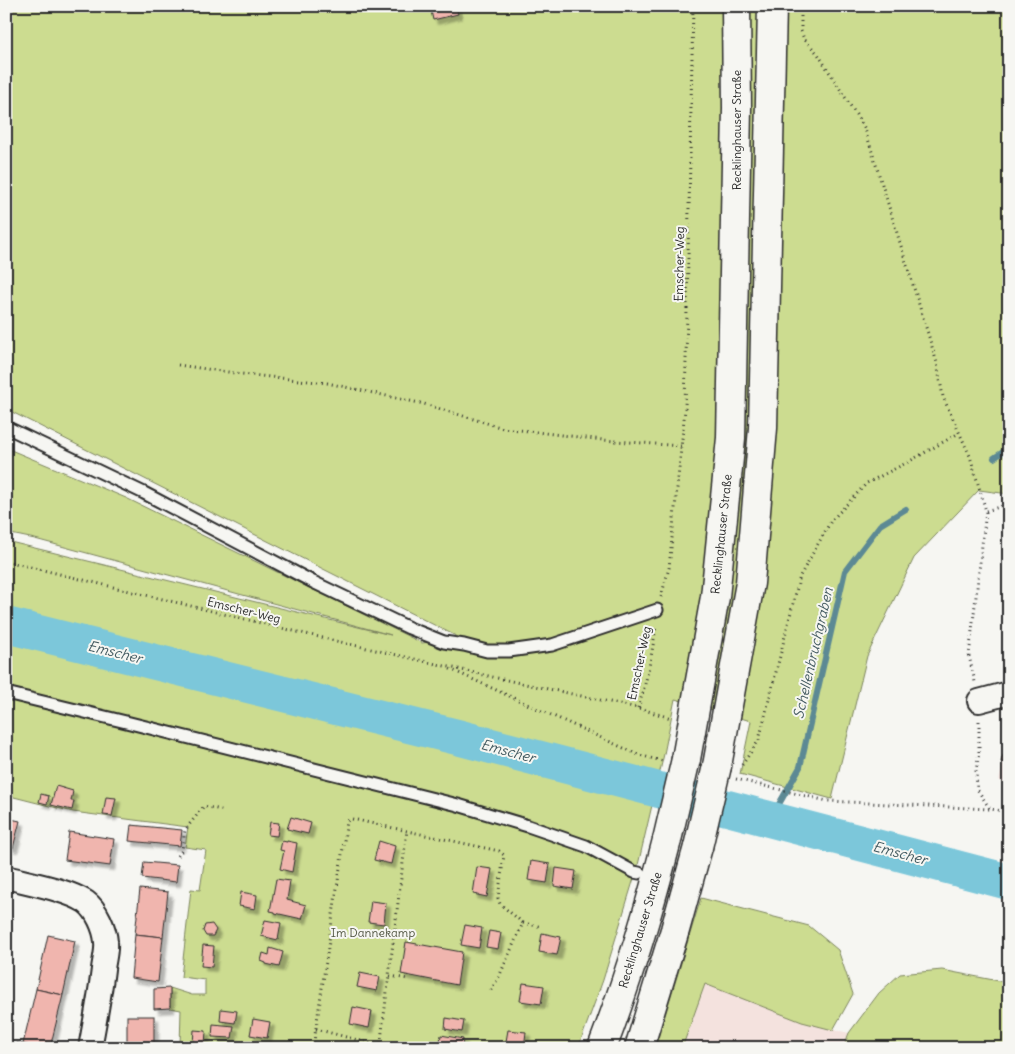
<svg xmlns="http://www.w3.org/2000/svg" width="1015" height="1054" viewBox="0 0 1015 1054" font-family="Delius,sans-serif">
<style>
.built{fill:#f4e2de}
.green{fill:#ccdc90;stroke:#7c845e}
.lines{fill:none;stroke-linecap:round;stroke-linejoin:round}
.stream{stroke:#5b8994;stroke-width:6}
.river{stroke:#7bc7da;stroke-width:36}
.building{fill:#f0b5ae;stroke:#2b2b2b;filter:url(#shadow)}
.service-casing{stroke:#2b2b2b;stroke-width:15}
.minor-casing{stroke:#2b2b2b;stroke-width:26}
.secondary-casing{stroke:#2b2b2b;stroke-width:31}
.path{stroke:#2b2b2b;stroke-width:3;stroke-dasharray:1 4;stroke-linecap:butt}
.service{stroke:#f6f6f2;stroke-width:11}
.minor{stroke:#f6f6f2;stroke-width:22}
.secondary{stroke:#f6f6f2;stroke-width:28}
.secondary-bridge-casing{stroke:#2b2b2b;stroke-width:31;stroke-linecap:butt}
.secondary-bridge{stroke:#f6f6f2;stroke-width:28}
.labels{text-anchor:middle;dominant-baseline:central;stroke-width:4;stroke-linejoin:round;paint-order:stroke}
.street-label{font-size:12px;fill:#2b2b2b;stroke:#f6f6f2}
.park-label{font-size:12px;fill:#535744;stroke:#f6f6f2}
.water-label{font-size:14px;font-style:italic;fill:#435a60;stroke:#f6f6f2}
</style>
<defs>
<filter id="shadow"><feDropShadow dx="4.5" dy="4.5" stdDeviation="1" flood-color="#0004"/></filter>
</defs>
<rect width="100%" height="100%" fill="#f6f6f2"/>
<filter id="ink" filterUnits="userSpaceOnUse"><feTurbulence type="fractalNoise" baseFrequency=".02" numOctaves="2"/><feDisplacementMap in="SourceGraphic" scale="10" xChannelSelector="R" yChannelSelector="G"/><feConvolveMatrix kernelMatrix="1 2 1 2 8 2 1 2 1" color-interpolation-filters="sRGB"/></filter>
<g filter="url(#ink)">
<g class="built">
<polygon points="1009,737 1009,783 999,781"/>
<polygon points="705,984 802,1022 849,1033 844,1045 857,1048 682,1048"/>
</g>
<g class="green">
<polygon points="6,6 1009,6 1009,494 979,490 914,558 867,656 832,799 740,774 751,721 675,699 664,754 638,865 603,980 578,1048 209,1048 208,1046 180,1046 181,1010 170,1008 170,988 192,995 205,995 205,980 181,977 191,889 200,890 206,850 185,847 188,827 73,812 6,795 6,541 391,635 35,539 6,533 6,448 126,498 422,643 460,638 6,409"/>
<polygon points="701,898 809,926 838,950 853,994 833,1030 802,1022 705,984 682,1048 655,1048"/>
<polygon points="942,970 1009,983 1009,1048 857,1048 844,1046 849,1033 879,993 900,974"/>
</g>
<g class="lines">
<g class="stream">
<polyline points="994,458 1009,448"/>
<polyline points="770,820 800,767 845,571 880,525 906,509"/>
</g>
<polyline class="river" points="6,625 457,737 1009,882"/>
</g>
<g class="building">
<polygon points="430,6 456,6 458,14 433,20"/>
<polygon points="1003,755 1009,756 1009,763 1001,762"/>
<polygon points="56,786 73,791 71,801 74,801 72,810 51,805"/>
<polygon points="41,794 49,796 47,804 39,802"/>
<polygon points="106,797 116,798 112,816 103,815"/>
<polygon points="291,817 311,823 308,834 287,829"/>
<polygon points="6,818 20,821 13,848 6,846"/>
<polygon points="270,822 279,823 277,836 268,835"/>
<polygon points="131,825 182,830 180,846 129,841"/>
<polygon points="69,832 114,839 110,866 65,860"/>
<polygon points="282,841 287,842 287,841 297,843 292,872 280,869 284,851 280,850"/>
<polygon points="379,841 395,846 391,864 374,860"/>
<polygon points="531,861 550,864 547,883 528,880"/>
<polygon points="144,862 178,865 176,882 142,878"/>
<polygon points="477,867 492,869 487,897 473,894"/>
<polygon points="556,868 576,871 573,889 554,886"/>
<polygon points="276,879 290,881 287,900 306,905 302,919 275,913 275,912 270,911"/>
<polygon points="140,889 168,892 163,937 135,934"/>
<polygon points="241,892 257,895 255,909 239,906"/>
<polygon points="371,901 386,903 384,924 368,922"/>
<polygon points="265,920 281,923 278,940 261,936"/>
<polygon points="212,924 216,930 213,936 206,936 203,931 205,925"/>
<polygon points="465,925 482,928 479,948 461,945"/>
<polygon points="489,931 501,933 498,949 486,947"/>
<polygon points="542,933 561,937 557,955 539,952"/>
<polygon points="135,934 163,937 158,982 131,978"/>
<polygon points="48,935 75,941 63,995 36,989"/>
<polygon points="406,942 462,952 457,985 401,974"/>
<polygon points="203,945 214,946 212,967 201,966"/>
<polygon points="270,948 283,952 279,967 266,964 266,963 261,961 263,953 269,955"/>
<polygon points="360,973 380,977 377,991 357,987"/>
<polygon points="523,983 544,986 541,1004 520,1001"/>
<polygon points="170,988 170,1008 154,1009 154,989"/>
<polygon points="36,989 63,995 50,1048 38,1048 23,1044"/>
<polygon points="353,1007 372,1011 369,1028 350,1024"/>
<polygon points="221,1009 237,1011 235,1023 220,1021"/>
<rect x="127" y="1016" width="27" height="32"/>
<polygon points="446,1018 464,1021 462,1032 445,1029"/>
<polygon points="253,1019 270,1022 267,1038 250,1035"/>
<polygon points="213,1024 234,1026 232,1038 212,1037"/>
<polygon points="194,1030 206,1031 205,1045 193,1044"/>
<polygon points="508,1030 526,1032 524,1048 505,1047"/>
<polygon points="441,1035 463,1039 462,1048 439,1048"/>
<polygon points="17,1043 23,1044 38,1048 16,1048"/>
</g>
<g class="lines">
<g class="service-casing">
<g id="service">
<polyline points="6,427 144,493 313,582 409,628 444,642 464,645 487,651 509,651 552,645 657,610"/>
<polyline points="6,693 126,722 458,805 528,826 586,846 634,872 639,873"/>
</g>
</g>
<g class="minor-casing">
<g id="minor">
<polyline points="979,701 1009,693"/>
<path d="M 6,877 C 29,883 68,890 86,902 C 97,910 105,929 106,942 C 107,951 104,960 103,969 C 100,995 95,1021 90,1048"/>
</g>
</g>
<g class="secondary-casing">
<g id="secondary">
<polyline points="686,759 715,597 731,438 737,108 736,6"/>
<polyline points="717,766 750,583 763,428 772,6"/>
<path d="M 602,1048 C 628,980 649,910 667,840"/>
<polyline points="639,1048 675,930 698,847"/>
</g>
</g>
<g class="path">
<polyline points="801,6 801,31 804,39 818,54 865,129 937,363 943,397 970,456 986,511 969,656 975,682"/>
<polyline points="178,365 242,374 327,383 424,404 503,428 603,440 681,446"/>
<polyline points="986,511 1009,504"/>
<polyline points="6,561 306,634 497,678 638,708 671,718"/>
<polyline points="661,597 669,568 685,409 693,6"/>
<polyline points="450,669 639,755 662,761"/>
<path d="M 638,708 C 647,681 652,654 656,626"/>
<polyline points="979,721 979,753 976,771 977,789 990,809 1009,812"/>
<polyline points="742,765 759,740 800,576 831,521 867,483 910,461 959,433"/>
<polyline points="736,779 827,801 990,809"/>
<polyline points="178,856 182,850 185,830 204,806 225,811"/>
<polyline points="523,923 542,927"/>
<polyline points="390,976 408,979"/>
<polyline points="316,1029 380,1046"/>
<polyline points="313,1048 347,821 352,819 499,851 504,855 498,898 500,904 523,923 498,979 489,993"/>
<polyline points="380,1048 407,830"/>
</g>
<use href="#service" class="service"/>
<use href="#minor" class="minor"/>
<use href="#secondary" class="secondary"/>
<g class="secondary-bridge-casing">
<g id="secondary-bridge">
<polyline points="667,840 686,759"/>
<polyline points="698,847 717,766"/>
</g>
</g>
<use href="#secondary-bridge" class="secondary-bridge"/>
</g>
</g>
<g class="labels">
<g class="street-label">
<text transform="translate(736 130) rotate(-90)">Recklinghauser Straße</text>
<text transform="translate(679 264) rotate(-89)">Emscher-Weg</text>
<text transform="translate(721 534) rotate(-84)">Recklinghauser Straße</text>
<text transform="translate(244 610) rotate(14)">Emscher-Weg</text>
<text transform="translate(639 663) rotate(-78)">Emscher-Weg</text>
<text transform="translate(640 930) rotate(-73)">Recklinghauser Straße</text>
</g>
<g class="park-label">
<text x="373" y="932">Im Dannekamp</text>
</g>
<g class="water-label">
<text transform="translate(115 652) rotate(14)">Emscher</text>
<text transform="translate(813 653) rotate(-77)">Schellenbruchgraben</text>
<text transform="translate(508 751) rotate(15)">Emscher</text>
<text transform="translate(900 853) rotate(15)">Emscher</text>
</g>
</g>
<rect width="1015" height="1054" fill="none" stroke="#f6f6f2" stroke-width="25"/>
<rect x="12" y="12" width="990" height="1029" fill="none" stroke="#2b2b2b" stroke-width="2" filter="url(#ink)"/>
</svg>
